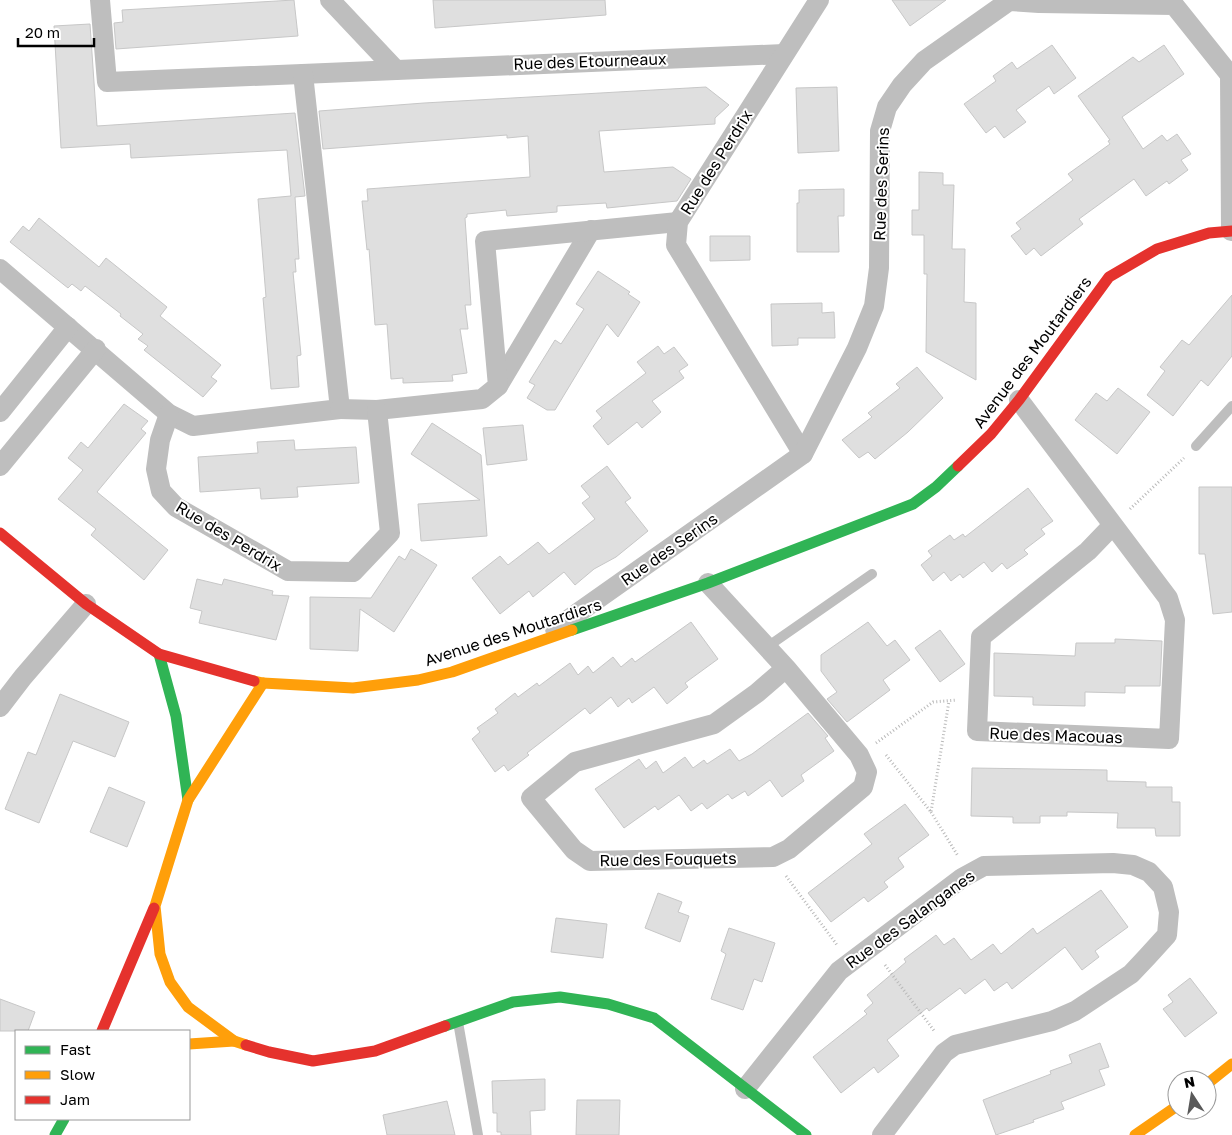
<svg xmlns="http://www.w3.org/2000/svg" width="1232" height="1135" viewBox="0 0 1232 1135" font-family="'Golos Text',sans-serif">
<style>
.building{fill:#dfdfdf;stroke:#c7c7c7}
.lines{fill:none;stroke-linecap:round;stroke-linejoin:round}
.path{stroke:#b9b9b9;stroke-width:3;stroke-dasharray:1 2.5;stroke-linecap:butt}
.lane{stroke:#bebebe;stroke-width:10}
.street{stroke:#bebebe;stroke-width:20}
.fast{stroke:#30b455;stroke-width:11}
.slow{stroke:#ff9f0a;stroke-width:11}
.jam{stroke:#e5322d;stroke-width:11}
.labels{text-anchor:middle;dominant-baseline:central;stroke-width:4;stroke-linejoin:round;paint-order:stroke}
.street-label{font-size:16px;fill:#000;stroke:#fff}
</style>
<rect width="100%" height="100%" fill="#fff"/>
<g class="building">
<polygon points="294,0 298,36 116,49 114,23 123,22 122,10"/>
<polygon points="433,0 605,0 606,15 435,28"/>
<polygon points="892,0 946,0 910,26"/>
<polygon points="90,24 97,126 295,113 305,196 295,197 299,259 295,259 296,272 293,272 301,355 297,356 299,387 271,389 263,298 266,297 258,199 291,196 287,150 131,158 130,144 61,148 54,26"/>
<polygon points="1052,45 1076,78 1054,94 1049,86 1016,110 1026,122 1004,138 995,126 986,133 964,104 996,81 993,76 1012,62 1017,69"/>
<polygon points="1164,45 1184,74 1122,117 1143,149 1162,135 1167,141 1177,134 1191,154 1181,160 1188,170 1169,184 1167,181 1146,196 1134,179 1079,219 1083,224 1041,256 1034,248 1026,255 1011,236 1021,229 1016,223 1073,180 1068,174 1110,144 1108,141 1110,140 1078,96 1133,57 1139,62"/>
<polygon points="706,87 729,105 715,118 715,124 599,131 604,172 673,167 691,179 677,201 607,208 606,203 557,206 557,212 507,216 506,210 467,214 467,217 465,218 471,305 465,305 468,329 460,329 467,373 452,375 453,381 403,383 403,378 391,379 387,324 375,325 369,249 367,250 362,201 368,201 367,189 530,177 528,136 507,138 507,135 323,149 319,111 424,103"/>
<polygon points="837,87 839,151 798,153 796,88"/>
<polygon points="919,172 943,173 943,185 954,185 952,249 965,249 964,302 976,303 976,380 926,352 927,274 924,274 924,235 912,235 912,210 919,210"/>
<polygon points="844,189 844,216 838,216 839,252 797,252 797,203 799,203 799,190"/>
<polygon points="39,218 99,267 106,258 167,307 160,316 221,365 211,377 217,381 203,397 144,350 148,346 138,339 143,334 120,316 121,314 85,286 81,291 72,284 68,288 10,242 23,226 29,231"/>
<polygon points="710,236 750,236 750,260 710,261"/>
<polygon points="598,271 630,292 628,294 640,302 618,337 607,324 555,410 547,410 527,398 535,385 529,382 555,340 561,344 584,309 576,304"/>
<polygon points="1232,295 1232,356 1208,386 1201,380 1173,416 1147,395 1165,371 1160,367 1182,340 1189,345"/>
<polygon points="822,303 822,313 834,312 835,338 798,338 798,345 772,346 771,304"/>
<polygon points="658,346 664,354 674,347 688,365 679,371 684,378 652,401 661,412 642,428 637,422 608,445 593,426 602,418 596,411 646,373 637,362"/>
<polygon points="917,367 943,398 908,432 875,459 868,452 859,458 842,440 872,417 868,413 900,388 896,384"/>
<polygon points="1118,388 1150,412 1117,454 1075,420 1096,393 1107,401"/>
<polygon points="124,404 148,421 141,429 146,433 97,492 168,550 144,580 91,535 96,529 58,499 83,470 68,458 81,442 88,448"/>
<polygon points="432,423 481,455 487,536 421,541 418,504 480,500 411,454"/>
<polygon points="523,425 527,460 487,465 483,428"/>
<polygon points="294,440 295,450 356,447 359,483 297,487 298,497 261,499 260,488 200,492 198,457 258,453 257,442"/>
<polygon points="607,466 631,498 625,502 648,531 616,557 594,569 575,585 564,572 533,597 529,591 500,614 472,578 500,556 508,565 538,542 549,554 595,519 582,503 590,497 581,486"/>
<polygon points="1199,487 1232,487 1232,612 1213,614 1205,554 1199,554"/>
<polygon points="1028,488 1053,521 1041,529 1045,534 1024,550 1028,554 1007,569 1002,563 992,572 984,562 963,578 960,574 951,581 944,572 933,581 921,565 932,556 928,551 950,535 954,540 963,534 965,537"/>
<polygon points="411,549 437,565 394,632 360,609 358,651 310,649 310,597 371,598 399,556 405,560"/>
<polygon points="197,579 222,585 224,579 273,591 272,595 289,596 276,640 199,623 202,611 190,608"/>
<polygon points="691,622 718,659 685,683 688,687 667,704 654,687 632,703 629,698 618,707 611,697 590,714 585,708 527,753 529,755 508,771 504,765 495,772 472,739 480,732 477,728 498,713 495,709 515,693 518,697 537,683 539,686 570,663 578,675 588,666 593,673 613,657 621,667 632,658 635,662"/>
<polygon points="868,622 887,646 895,640 910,660 883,680 890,690 847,722 827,699 837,692 821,671 821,655"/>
<polygon points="940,630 965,664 940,682 915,648"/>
<polygon points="1115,639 1162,641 1160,686 1125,686 1125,693 1085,692 1085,706 1033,705 1033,697 994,696 994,653 1075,656 1076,643 1115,643"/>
<polygon points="60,694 129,722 115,757 73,741 39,823 5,809 28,752 36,755"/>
<polygon points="808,713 828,736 825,738 834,751 801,775 804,781 782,797 770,780 748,796 745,791 732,799 728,794 707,809 702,803 691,811 679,795 658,810 655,806 624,828 595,789 639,759 646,769 656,761 663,773 685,757 693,768 704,760 707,764 730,749 739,761 752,754"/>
<polygon points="972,768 1107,770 1107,781 1146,782 1146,787 1172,787 1172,802 1180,802 1180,836 1156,836 1155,828 1117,828 1118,813 1067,812 1067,816 1040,816 1040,823 1013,823 1013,817 971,816"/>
<polygon points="109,787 145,802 127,847 90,832"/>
<polygon points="905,804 929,835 898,858 904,867 884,882 888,887 868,902 864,897 831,922 808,893 872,844 864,834"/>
<polygon points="1101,890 1128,927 1095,951 1099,957 1082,970 1065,947 1012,989 1007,982 994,991 985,979 965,994 960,988 929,1011 927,1008 887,1040 899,1056 878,1073 874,1067 841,1093 813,1057 867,1014 864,1011 873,1003 867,995 906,962 904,959 936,935 944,945 954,938 971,960 993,944 1001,954 1033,928 1037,934"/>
<polygon points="658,893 682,902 678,912 689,916 680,942 645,928"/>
<polygon points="556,918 607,924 603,958 551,952"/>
<polygon points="729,928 775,943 762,982 754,979 743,1010 711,999 726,954 721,951"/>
<polygon points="1190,978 1217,1013 1185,1037 1163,1009 1173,1002 1168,995"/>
<polygon points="0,999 35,1012 28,1031 0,1031"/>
<polygon points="1100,1043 1109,1067 1099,1070 1105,1085 1061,1102 1064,1109 1033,1120 1034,1122 996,1135 983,1100 1051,1074 1050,1071 1072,1063 1069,1055"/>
<polygon points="545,1079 545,1110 530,1111 531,1135 501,1135 501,1132 497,1132 497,1113 493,1113 492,1081"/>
<polygon points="577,1100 620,1100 619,1135 576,1135"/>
<polygon points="447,1101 455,1135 387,1135 383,1115"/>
</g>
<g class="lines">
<g class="path">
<polyline points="1130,509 1184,458"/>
<polyline points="876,743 933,702 957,700"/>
<polyline points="886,755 931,812 949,701"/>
<polyline points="931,812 958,856"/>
<polyline points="786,876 837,945"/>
<polyline points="885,965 935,1032"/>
</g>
<g class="lane">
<polyline points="1196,446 1232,406"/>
<polyline points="767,647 872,574"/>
<polyline points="458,1022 478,1135"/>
</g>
<g class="street">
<polyline points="100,0 107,82 784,54"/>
<polyline points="330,0 396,70"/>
<polyline points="0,269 169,414 193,426 340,409 303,74"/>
<polyline points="498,386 591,230"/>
<polyline points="1019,400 1168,598 1175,620 1169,739 977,731 981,637 1088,551 1113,525"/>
<polyline points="340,409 377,410 482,399 498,386 485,241 678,222"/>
<polyline points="0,412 68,327"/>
<polyline points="169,414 160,440 156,469 161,491 176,507 288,571 353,572 390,533 377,410"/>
<polyline points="803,454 676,245 678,222 819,0"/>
<polyline points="0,466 96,349"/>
<polyline points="708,583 786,668 859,755 867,772 863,787 789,849 773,857 590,861 574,850 531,798 575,762 714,724 757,693 786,668"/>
<polyline points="555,629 803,454 857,348 874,306 879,268 880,131 887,107 902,85 924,61 1009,1 1039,3 1174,5 1230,75 1231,231"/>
<polyline points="0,707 23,677 86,604"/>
<polyline points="745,1089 839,971 962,878 984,866 1113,863 1133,865 1149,872 1163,887 1169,912 1167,935 1147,957 1131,974 1075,1011 1052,1021 955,1045 944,1053 882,1135"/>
</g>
<g class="fast">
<polyline points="572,630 708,583 913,504 936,487 958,466"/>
<polyline points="159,654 176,716 188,800"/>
<polyline points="445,1026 513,1002 560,997 608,1004 654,1018 806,1135"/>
<polyline points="55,1135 64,1119"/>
</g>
<g class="slow">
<polyline points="254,681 263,683 353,688 418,680 452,672 572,630"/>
<polyline points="189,1044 234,1041"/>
<polyline points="246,1045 234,1041 188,1007 170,982 160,954 155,906 188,800 263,683"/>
<polyline points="1207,1084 1232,1064"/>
<polyline points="1135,1135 1177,1106"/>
</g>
<g class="jam">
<polyline points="958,466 991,434 1019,400 1109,277 1157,249 1209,233 1232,231"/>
<polyline points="0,533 86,604 159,654 254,681"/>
<polyline points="102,1031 154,908"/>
<polyline points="246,1045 269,1052 313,1061 375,1051 445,1026"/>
</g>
</g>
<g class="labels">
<g class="street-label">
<text transform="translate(590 61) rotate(-2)">Rue des Etourneaux</text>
<text transform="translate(716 162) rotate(-58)">Rue des Perdrix</text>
<text transform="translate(881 184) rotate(-88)">Rue des Serins</text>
<text transform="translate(1032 352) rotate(-53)">Avenue des Moutardiers</text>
<text transform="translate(229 536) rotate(31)">Rue des Perdrix</text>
<text transform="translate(669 549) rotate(-35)">Rue des Serins</text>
<text transform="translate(513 632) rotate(-18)">Avenue des Moutardiers</text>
<text transform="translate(1056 735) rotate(2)">Rue des Macouas</text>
<text transform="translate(668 859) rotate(-1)">Rue des Fouquets</text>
<text transform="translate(910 919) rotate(-36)">Rue des Salanganes</text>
</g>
</g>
<rect x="15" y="1030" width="175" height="90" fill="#ffffff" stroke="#999999"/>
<rect x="25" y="1046" width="25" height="8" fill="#30b455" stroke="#999999"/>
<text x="60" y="1055" font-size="15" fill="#000000">Fast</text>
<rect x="25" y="1071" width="25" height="8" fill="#ff9f0a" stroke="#999999"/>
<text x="60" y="1080" font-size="15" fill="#000000">Slow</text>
<rect x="25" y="1096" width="25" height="8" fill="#e5322d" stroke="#999999"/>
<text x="60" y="1105" font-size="15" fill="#000000">Jam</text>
<g transform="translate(1192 1095) rotate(348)"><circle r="24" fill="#ffffff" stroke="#999999"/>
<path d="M0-4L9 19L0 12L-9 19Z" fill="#595959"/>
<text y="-8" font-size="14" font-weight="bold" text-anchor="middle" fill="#000000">N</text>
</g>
<path d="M18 38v8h76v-8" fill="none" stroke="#000000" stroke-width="2.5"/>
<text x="25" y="38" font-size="15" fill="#000000" stroke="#ffffff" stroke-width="4" paint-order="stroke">20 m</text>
</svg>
